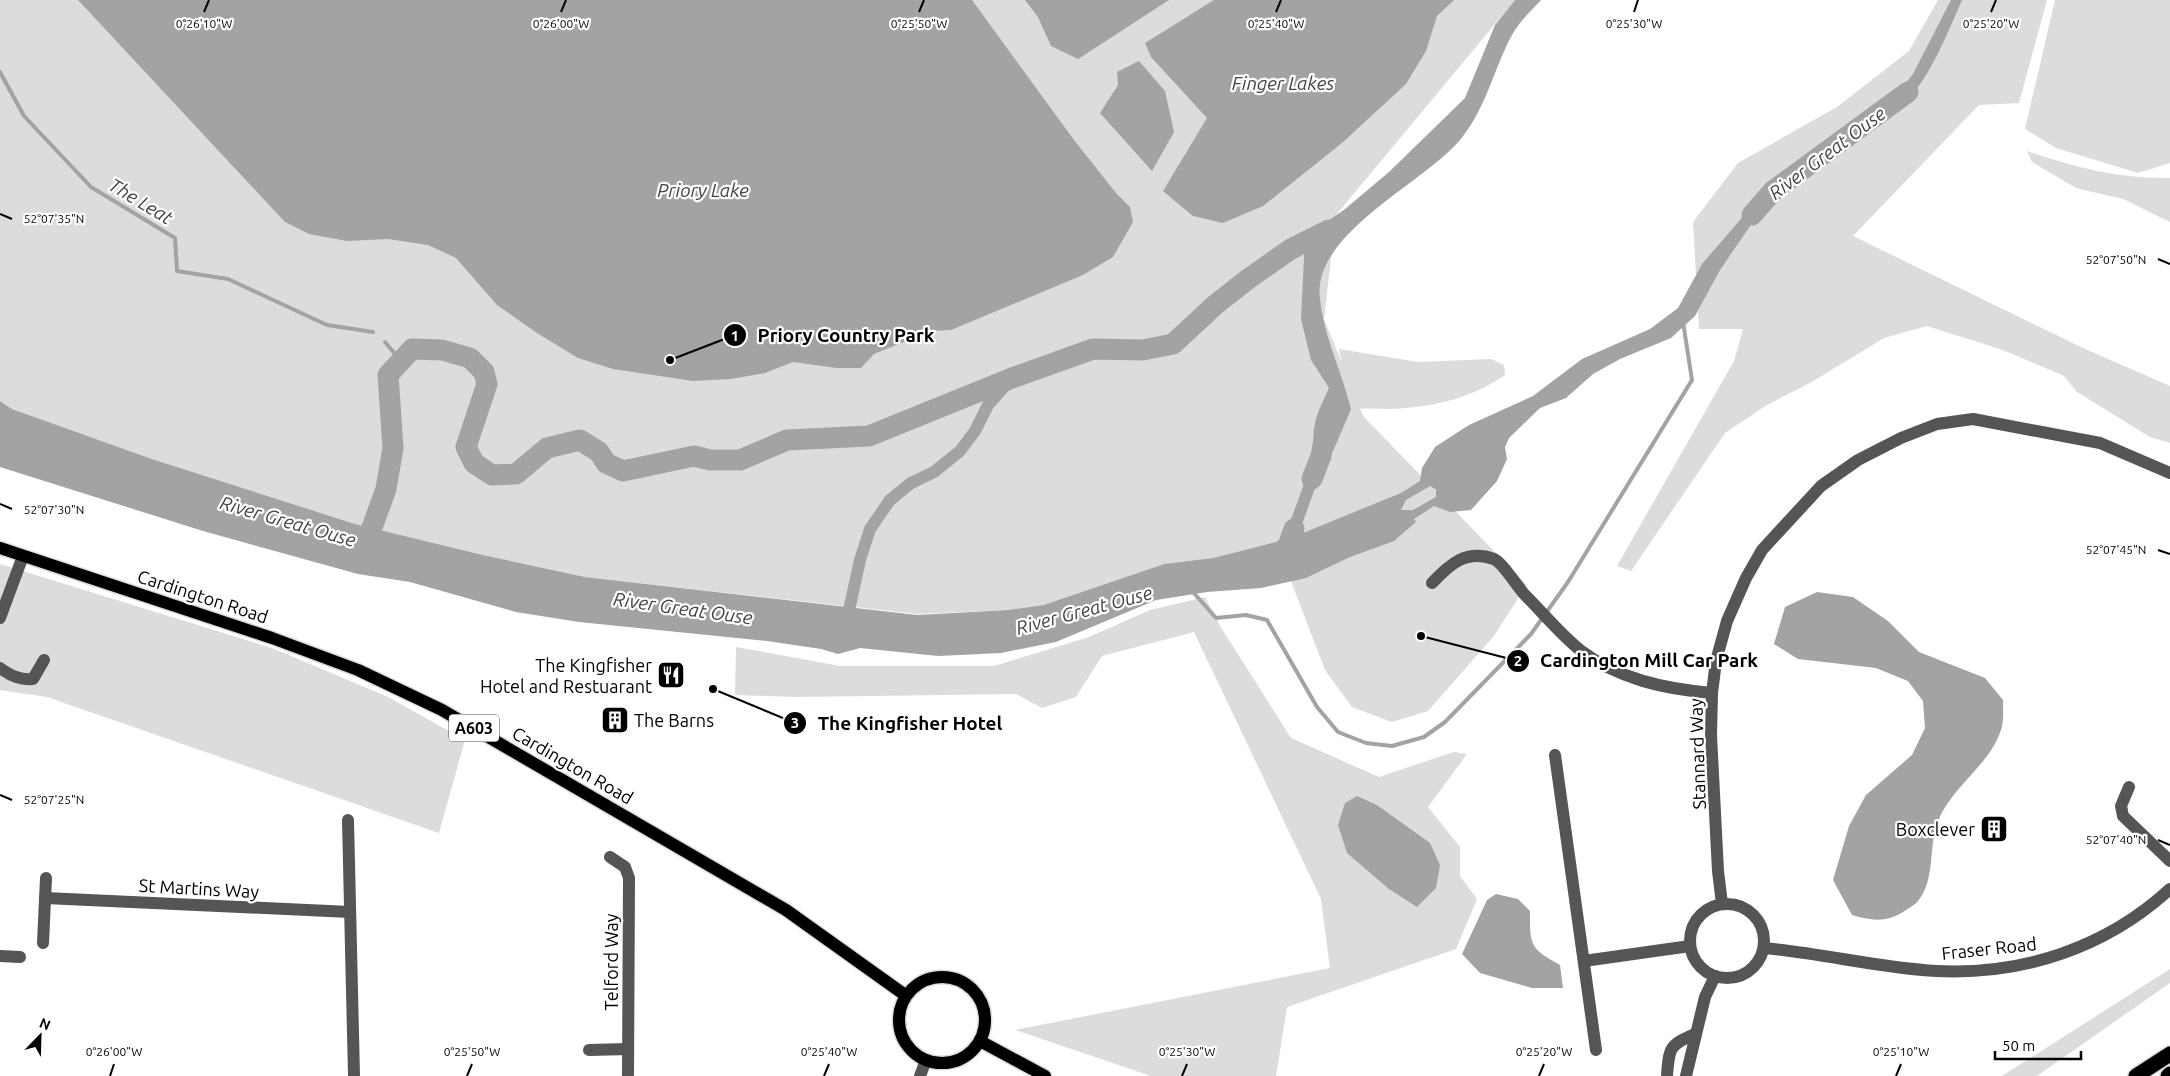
<svg xmlns="http://www.w3.org/2000/svg" width="2170" height="1076" viewBox="0 0 2170 1076" font-family="Ubuntu,sans-serif">
<style>
.green{fill:#dcdcdc}
.water{fill:#a3a3a3;fill-rule:evenodd}
.lines{fill:none;stroke-linecap:round;stroke-linejoin:round}
.stream{stroke:#a3a3a3;stroke-width:4}
.canal{stroke:#a3a3a3;stroke-width:12}
.river{stroke:#a3a3a3;stroke-width:21}
.major-casing{stroke:#dbdbdb;stroke-width:15}
.highway-casing{stroke:#dbdbdb;stroke-width:18}
.minor{stroke:#555;stroke-width:12}
.major{stroke:#000;stroke-width:12}
.highway{stroke:#000;stroke-width:15}
.ticks{fill:none;stroke:#000;stroke-width:2}
.labels{text-anchor:middle;dominant-baseline:central;stroke-width:4.5;stroke-linejoin:round;paint-order:stroke}
.shield{fill:#fff;stroke:#4c4c4c;stroke-width:1}
.shield-label{font-size:16px;font-weight:bold;fill:#000}
.street-label{font-size:18px;fill:#000;stroke:#fff}
.poi-label{font-size:18px;fill:#000;stroke:#fff;text-anchor:end}
.water-label{font-size:19px;font-style:italic;fill:#444;stroke:#fff}
.ticks-label{font-size:12px;text-anchor:middle;fill:#000;stroke:#fff;stroke-width:4.5;stroke-linejoin:round;paint-order:stroke}
.leader{fill:none;stroke:#000;stroke-width:2}
.callout-dot{fill:#000;stroke:#fff;stroke-width:2}
.mark-label{font-size:15px;text-anchor:middle;font-weight:bold;fill:#fff}
.callout-label{font-size:19px;text-anchor:middle;font-weight:bold;fill:#000;stroke:#fff;stroke-width:4.5;stroke-linejoin:round;paint-order:stroke}
</style>
<rect width="100%" height="100%" fill="#fff"/>
<g class="green">
<path d="M 0,0 L 1515,0 L 1336,215 L 1324,319 L 1341,361 L 1339,349 L 1418,362 L 1491,359 L 1504,365 L 1505,375 C 1471,399 1429,408 1387,409 C 1378,409 1369,408 1360,409 L 1364,417 L 1527,585 L 1493,637 L 1428,711 L 1392,722 L 1352,707 L 1325,670 L 1276,542 L 1213,558 L 1164,564 L 1044,606 L 1008,610 L 917,614 L 585,577 L 483,555 L 355,524 L 152,459 L 12,409 L 0,401 Z"/>
<polygon points="1938,0 2047,0 2019,103 1979,105 1853,236 2083,348 2170,386 2170,443 2150,437 2077,392 2064,376 2003,350 1927,326 1884,338 1810,383 1767,405 1725,433 1631,571 1617,566 1734,361 1743,329 1699,329 1693,222 1738,163 1837,107 1909,51"/>
<polygon points="2055,0 2170,0 2170,163 2138,173 2056,148 2025,129"/>
<path d="M 2027,151 C 2074,167 2120,179 2170,178 L 2170,222 L 2123,199 L 2076,188 L 2032,162 Z"/>
<polygon points="0,564 272,648 388,697 465,740 439,833 47,697 0,690"/>
<polygon points="1205,597 1220,626 1291,738 1379,777 1454,752 1467,754 1428,807 1460,847 1460,876 1477,899 1456,949 1287,1007 1276,1076 1151,1076 1015,1030 1330,968 1321,899 1194,632 1102,656 1076,697 1042,708 1016,694 797,697 735,695 736,647 840,666 994,666 1089,637 1150,610"/>
<polygon points="2170,969 2170,983 2037,1076 2002,1076"/>
</g>
<g class="water">
<polygon points="78,0 972,0 1074,140 1116,193 1130,207 1133,222 1113,257 1083,275 951,330 931,331 874,354 861,368 837,368 793,362 765,373 731,379 693,381 613,369 578,358 537,333 497,305 456,258 428,245 388,239 347,241 309,234 285,222"/>
<polygon points="1025,0 1169,0 1078,59 1051,46 1038,17"/>
<polygon points="1214,0 1454,0 1437,16 1426,51 1406,84 1342,143 1263,206 1223,223 1193,216 1163,191 1207,118 1151,57 1145,43"/>
<path d="M 1515,0 L 1541,0 C 1531,11 1519,22 1512,35 C 1493,70 1487,107 1460,140 C 1423,184 1311,234 1320,299 C 1324,337 1342,372 1351,409 L 1334,449 L 1324,460 L 1316,458 C 1309,428 1317,414 1329,388 L 1311,360 L 1301,319 L 1305,237 L 1345,209 L 1389,172 L 1465,98 L 1495,25 Z"/>
<path d="M 1951,0 L 1962,0 C 1947,34 1932,74 1906,102 C 1890,120 1862,132 1840,143 L 1884,110 L 1913,74 Z"/>
<polygon points="1139,61 1165,91 1174,132 1152,171 1100,113 1118,85 1117,72"/>
<path d="M 1774,191 L 1720,270 L 1695,316 L 1671,338 L 1620,359 L 1593,374 L 1566,398 L 1540,408 L 1509,438 L 1505,447 L 1507,459 L 1497,481 L 1471,510 L 1450,512 L 1434,506 L 1414,519 L 1416,522 L 1394,541 L 1350,557 L 1306,578 L 1261,588 L 1207,592 L 1156,600 L 1056,642 L 1001,653 L 938,656 L 860,648 L 838,654 L 821,649 L 767,641 L 579,622 L 516,612 L 410,582 L 358,574 L 203,531 L 0,467 L 0,401 L 12,409 L 152,459 L 355,524 L 483,555 L 585,577 L 917,615 L 1008,610 L 1044,605 L 1164,564 L 1213,558 L 1276,542 L 1287,534 L 1295,536 L 1303,533 L 1401,493 L 1420,481 L 1422,468 L 1435,447 L 1469,425 L 1533,396 L 1582,359 L 1650,329 L 1678,308 L 1702,264 L 1746,213 ZM 1430,486 L 1436,490 L 1436,497 L 1413,510 L 1401,510 L 1406,500 Z"/>
<path d="M 1817,592 L 1853,597 L 1888,621 L 1919,652 L 1985,678 L 2003,700 C 2003,709 2004,722 2001,730 C 1989,766 1952,786 1938,821 C 1928,846 1936,879 1918,901 C 1915,905 1909,908 1906,910 C 1887,923 1872,921 1852,915 L 1833,880 L 1849,826 L 1866,795 L 1912,755 L 1925,728 L 1923,701 L 1908,681 L 1876,668 L 1798,659 L 1774,644 L 1785,607 Z"/>
<polygon points="1357,796 1377,805 1430,843 1440,865 1436,888 1417,907 1389,889 1347,853 1338,825 1345,803"/>
<path d="M 1496,894 L 1518,899 L 1530,911 C 1530,945 1529,948 1560,965 L 1563,988 L 1532,988 L 1480,973 L 1462,954 L 1487,900 Z"/>
</g>
<g class="lines">
<g class="stream">
<polyline points="0,72 24,116 91,187 175,238 177,271 228,279 327,325 373,332"/>
<polyline points="385,342 401,361"/>
<polyline points="1192,591 1216,618 1246,615 1267,620 1317,707 1338,732 1366,743 1392,746 1424,737 1445,722 1531,634 1568,582 1692,380 1683,322"/>
</g>
<g class="canal">
<polyline points="1294,529 1312,479"/>
<polyline points="846,624 860,560 870,529 890,500 911,483 934,472 960,451 975,431 988,405 1012,378"/>
</g>
<g class="river">
<polyline points="1752,215 1773,191 1908,92"/>
<polyline points="1312,479 1321,456 1326,430"/>
<polyline points="366,544 386,489 393,448 388,375 412,349 442,350 470,358 484,372 487,384 466,447 474,463 492,475 516,474 547,448 580,440 599,452 606,463 623,471 694,456 710,460 740,460 787,440 869,436 1012,378 1093,349 1143,350 1173,344 1215,305 1248,279 1291,249 1329,230"/>
<polyline points="1284,557 1294,529"/>
</g>
<g class="major-casing">
<g id="major">
<polyline points="0,548 272,638 358,670 442,710 786,910 905,995"/>
<circle cx="942" cy="1020" r="43"/>
<polyline points="980,1041 1045,1076"/>
</g>
</g>
<g class="highway-casing">
<g id="highway">
<polyline points="2136,1076 2170,1054"/>
<polyline points="2168,1076 2170,1074"/>
</g>
</g>
<g class="minor">
<path d="M 1432,583 C 1450,564 1466,549 1494,559 C 1503,563 1518,588 1526,596 C 1544,614 1560,634 1580,650 C 1618,679 1665,689 1712,693"/>
<polyline points="0,618 23,556"/>
<path d="M 0,668 C 11,676 20,680 33,679 L 44,660"/>
<polyline points="1555,755 1596,1050"/>
<polyline points="2129,787 2121,806 2123,816 2170,861"/>
<polyline points="348,820 354,1076"/>
<polyline points="610,857 625,867 629,878 628,1076"/>
<polyline points="45,898 350,912"/>
<polyline points="1722,904 1718,871 1711,735 1712,693 1716,661 1727,621 1746,578 1762,550 1821,486 1858,460 1901,438 1937,424 1973,419 2100,443 2170,473"/>
<circle cx="1727" cy="941" r="37"/>
<polyline points="43,943 46,878"/>
<path d="M 1764,948 C 1822,953 1879,968 1937,971 C 2023,975 2106,948 2170,889"/>
<polyline points="0,956 20,957"/>
<polyline points="1584,961 1690,946"/>
<polyline points="589,1050 628,1049"/>
<polyline points="920,1076 926,1060"/>
<path d="M 1667,1076 C 1669,1048 1669,1045 1695,1034"/>
<polyline points="1686,1076 1705,997 1715,976"/>
</g>
<use href="#major" class="major"/>
<use href="#highway" class="highway"/>
</g>
<path class="ticks" d="M 204,12 L 209,0M 561,12 L 566,0M 919,12 L 924,0M 1276,12 L 1281,0M 1634,12 L 1638,0M 1991,12 L 1996,0M 0,214 L 12,219M 2158,259 L 2170,264M 0,504 L 12,509M 2158,550 L 2170,554M 0,795 L 12,800M 2158,840 L 2170,845M 110,1076 L 114,1064M 467,1076 L 472,1064M 824,1076 L 829,1064M 1182,1076 L 1187,1064M 1539,1076 L 1544,1064M 1896,1076 L 1901,1064"/>
<defs>
<g id="restaurant-square" transform="scale(1.4375)"><rect x="-9" y="-9" width="18" height="18" rx="4" fill="#000" stroke="#fff"/><path d="M-5-6h1v4h1v-4h1v4h1v-4h1v5L-1.5 .5V6h-2V.5L-5-1ZM5-6V6H3V1.5H1.5Q1.5-4 5-6Z" fill="#fff"/></g>
<g id="building-square" transform="scale(1.4375)"><rect x="-9" y="-9" width="18" height="18" rx="4" fill="#000" stroke="#fff"/><path d="M-4-6H4V6H1V3H-1V6H-4ZM-2.5-4.3h1.7v1.8h-1.7ZM.8-4.3h1.7v1.8H.8ZM-2.5-1h1.7V.8h-1.7ZM.8-1h1.7V.8H.8Z" fill="#fff"/></g>
</defs>
<g fill-rule="evenodd">
<use href="#restaurant-square" x="671" y="675"/>
<use href="#building-square" x="615" y="720"/>
<use href="#building-square" x="1994" y="829"/>
</g>
<g class="labels">
<rect class="shield" x="449" y="714.5" width="50" height="27" rx="4"/>
<g class="shield-label">
<text x="474" y="728">A603</text>
</g>
<g class="street-label">
<text transform="translate(203 596) rotate(18)">Cardington Road</text>
<text transform="translate(1697 754) rotate(-92)">Stannard Way</text>
<text transform="translate(573 765) rotate(30)">Cardington Road</text>
<text transform="translate(199 888) rotate(3)">St Martins Way</text>
<text transform="translate(1989 948) rotate(-6)">Fraser Road</text>
<text transform="translate(611 962) rotate(-90)">Telford Way</text>
</g>
<g class="poi-label">
<text x="652" y="665">The Kingfisher<tspan x="652" dy="21">Hotel and Restuarant</tspan></text>
<text x="634" y="720" text-anchor="start">The Barns</text>
<text x="1975" y="829">Boxclever</text>
</g>
<g class="water-label">
<text x="1283" y="83">Finger Lakes</text>
<text transform="translate(1827 153) rotate(-37)">River Great Ouse</text>
<text x="703" y="190">Priory Lake</text>
<text transform="translate(141 201) rotate(31)">The Leat</text>
<text transform="translate(288 521) rotate(16)">River Great Ouse</text>
<text transform="translate(683 608) rotate(8)">River Great Ouse</text>
<text transform="translate(1084 610) rotate(-15)">River Great Ouse</text>
</g>
</g>
<g class="ticks-label">
<text x="204" y="28">0°26'10"W</text>
<text x="561" y="28">0°26'00"W</text>
<text x="919" y="28">0°25'50"W</text>
<text x="1276" y="28">0°25'40"W</text>
<text x="1634" y="28">0°25'30"W</text>
<text x="1991" y="28">0°25'20"W</text>
<text x="54" y="223">52°07'35"N</text>
<text x="2116" y="264">52°07'50"N</text>
<text x="54" y="514">52°07'30"N</text>
<text x="2116" y="554">52°07'45"N</text>
<text x="54" y="804">52°07'25"N</text>
<text x="2116" y="844">52°07'40"N</text>
<text x="114" y="1056">0°26'00"W</text>
<text x="472" y="1056">0°25'50"W</text>
<text x="829" y="1056">0°25'40"W</text>
<text x="1187" y="1056">0°25'30"W</text>
<text x="1544" y="1056">0°25'20"W</text>
<text x="1901" y="1056">0°25'10"W</text>
</g>
<path class="leader" d="M670 360L735 335M1421 636L1518 661M713 689L795 723"/>
<g class="callout-dot">
<circle cx="670" cy="360" r="5"/>
<circle cx="1421" cy="636" r="5"/>
<circle cx="713" cy="689" r="5"/>
<circle cx="735" cy="335" r="12"/>
<circle cx="1518" cy="661" r="12"/>
<circle cx="795" cy="723" r="12"/>
</g>
<g class="mark-label">
<text x="735" y="341">1</text>
<text x="1518" y="666">2</text>
<text x="795" y="728">3</text>
</g>
<g class="callout-label">
<text x="846" y="342">Priory Country Park</text>
<text x="1649" y="667">Cardington Mill Car Park</text>
<text x="910" y="730">The Kingfisher Hotel</text>
</g>
<g transform="translate(40 1036) rotate(23)" stroke="#ffffff" stroke-width="4" paint-order="stroke">
<path d="M0-4L9 19L0 12L-9 19Z" fill="#000000"/>
<text y="-8" font-size="14" font-weight="bold" text-anchor="middle" fill="#000000">N</text>
</g>
<path d="M1995 1051v8h86v-8" fill="none" stroke="#000000" stroke-width="2.5"/>
<text x="2002" y="1051" font-size="15" fill="#000000" stroke="#ffffff" stroke-width="4" paint-order="stroke">50 m</text>
</svg>
